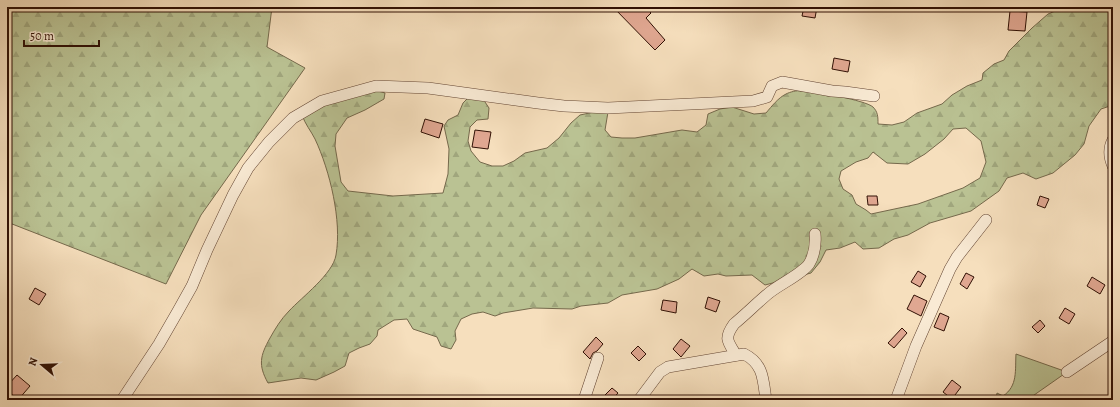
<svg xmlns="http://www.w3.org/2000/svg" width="1120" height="407" viewBox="0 0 1120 407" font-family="Alegreya,serif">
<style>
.green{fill:#bac293;stroke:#75694c}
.forest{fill:url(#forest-firs);stroke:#75694c;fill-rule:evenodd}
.building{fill:#e0a791;stroke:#301004}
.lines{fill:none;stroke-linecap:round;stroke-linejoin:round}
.minor-casing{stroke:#624432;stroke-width:12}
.minor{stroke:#f9ead4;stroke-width:11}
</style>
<defs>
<pattern id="forest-firs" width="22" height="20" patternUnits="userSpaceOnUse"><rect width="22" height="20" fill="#bac293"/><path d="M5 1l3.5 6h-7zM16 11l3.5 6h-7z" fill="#a0a67d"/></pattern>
</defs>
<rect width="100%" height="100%" fill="#f6dfbd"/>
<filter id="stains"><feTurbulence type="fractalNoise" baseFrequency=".005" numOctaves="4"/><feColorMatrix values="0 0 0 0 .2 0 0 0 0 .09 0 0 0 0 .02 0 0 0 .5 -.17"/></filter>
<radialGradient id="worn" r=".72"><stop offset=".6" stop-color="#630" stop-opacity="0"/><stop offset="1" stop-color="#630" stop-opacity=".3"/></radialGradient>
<path class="green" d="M 1016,354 L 1067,372 L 1027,400 L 996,400 L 997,393 L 1003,396 C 1018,386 1015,370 1016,354 Z"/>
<g class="forest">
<polygon points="7,7 272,7 267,47 305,68 201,215 166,284 7,222"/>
<path d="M 1073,7 L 1113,7 L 1113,105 L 1101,109 L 1089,126 L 1084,144 L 1075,155 L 1053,173 L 1036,179 L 1023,173 L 1007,178 L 999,191 L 971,211 L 930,223 L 908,235 L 894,239 L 879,248 L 863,249 L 855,242 L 840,248 L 826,250 L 820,262 L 811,273 L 765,285 L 752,275 L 726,276 L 718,274 L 704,276 L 692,269 L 679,279 L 657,289 L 622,295 L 608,303 L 581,306 L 572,309 L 533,308 L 503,313 L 495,316 L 483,312 L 472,314 L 461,319 L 455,331 L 456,340 L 451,349 L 441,346 L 437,337 L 413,329 L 407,319 L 394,320 L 378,330 L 377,336 L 370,344 L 359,348 L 349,353 L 345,366 L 334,372 L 316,380 L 301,378 L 268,383 C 258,365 260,356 270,338 C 275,329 281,319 289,311 C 302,297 333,274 336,255 C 342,221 330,171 315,139 C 311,131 305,124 302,115 L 327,102 L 378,91 L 385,93 L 384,99 L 365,110 L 347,118 L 336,134 L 335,146 L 341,182 L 348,191 L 393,196 L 443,193 L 448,174 L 449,149 L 444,126 L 448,120 L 458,115 L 463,103 L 468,98 L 483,99 L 489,108 L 488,119 L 477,120 L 470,127 L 468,141 L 471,151 L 480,162 L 492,166 L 503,166 L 514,161 L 525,153 L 547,148 L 559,138 L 571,123 L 580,115 L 594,112 L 608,112 L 605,130 L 611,137 L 622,138 L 635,138 L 682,130 L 697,132 L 706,125 L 708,114 L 720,109 L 732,107 L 754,114 L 766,113 C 772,106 778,98 786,94 C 790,92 797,90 801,91 C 813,91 865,100 873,107 C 878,112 878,117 878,124 L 892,125 L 904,122 L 917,113 L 942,104 L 952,95 L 967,86 L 982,80 L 983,73 L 994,64 L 1004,60 L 1009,51 L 1032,28 L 1048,14 L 1060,9 ZM 966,128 L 981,141 L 986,162 L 980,178 L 963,188 L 918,204 L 871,214 L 866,210 L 856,204 L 852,195 L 843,189 L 839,179 L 841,171 L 856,162 L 868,158 L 873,152 L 887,163 L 908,164 L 925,154 L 944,139 L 953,129 Z"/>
</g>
<g class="building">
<polygon points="613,7 645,7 651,13 646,18 665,40 655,50"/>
<polygon points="804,7 817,7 815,18 802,16"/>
<polygon points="1010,11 1027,12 1025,31 1008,30"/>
<polygon points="834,58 850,61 848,72 832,69"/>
<polygon points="425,119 443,124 439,138 421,132"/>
<polygon points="475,130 491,132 488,149 472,147"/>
<polygon points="867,196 877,196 878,205 868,205"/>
<polygon points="1040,196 1049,199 1045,208 1037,205"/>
<polygon points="918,271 926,276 920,287 911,282"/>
<polygon points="966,273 974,277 967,289 960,284"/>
<polygon points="1092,277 1105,285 1100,294 1087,286"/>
<polygon points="35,288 46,294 39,305 29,299"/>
<polygon points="914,295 927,301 921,316 907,309"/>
<polygon points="708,297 720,301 716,312 705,308"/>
<polygon points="663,300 677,302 676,313 661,310"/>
<polygon points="1065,308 1075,314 1069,324 1059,318"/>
<polygon points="940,313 949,317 944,331 934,327"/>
<polygon points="1040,320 1045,326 1038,333 1032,327"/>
<polygon points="902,328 907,333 894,348 888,343"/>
<polygon points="596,337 603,344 597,351 593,353 590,359 583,352"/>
<polygon points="681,339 690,346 681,357 673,349"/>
<polygon points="638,346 646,354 639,361 631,353"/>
<polygon points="17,375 30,386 18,400 7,390 7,386"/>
<polygon points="952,380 961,387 952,399 943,392"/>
<polygon points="612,388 618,393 612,400 605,395"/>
</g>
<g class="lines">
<g class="minor-casing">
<g id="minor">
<path d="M 1113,140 C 1108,149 1109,157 1113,166"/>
<path d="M 736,355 C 727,341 724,338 734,324 C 746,314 757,303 769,293 C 780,284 802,274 809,264 C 815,254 816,245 815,234"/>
<polyline points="1067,372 1113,341"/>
<polyline points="122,400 159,344 178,311 192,286 207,250 233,195 248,168 269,142 293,118 322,101 376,86 428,88 538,103 564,106 608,108 753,101 767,97 772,86 782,82 832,91 845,92 874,96"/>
<polyline points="584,400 598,358"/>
<path d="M 639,400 L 660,372 L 668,367 L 744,354 C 764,364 763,380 766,400"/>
<polyline points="896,400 916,346 950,269 957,257 986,220"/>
</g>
</g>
<use href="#minor" class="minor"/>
</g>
<rect width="1120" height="407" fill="none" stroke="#f6dfbd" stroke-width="24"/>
<rect x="8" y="8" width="1104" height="391" fill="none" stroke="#301004" stroke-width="2"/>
<rect x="12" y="12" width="1096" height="383" fill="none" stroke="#301004"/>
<g transform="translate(42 365) rotate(289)" stroke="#f9ead4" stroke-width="3" paint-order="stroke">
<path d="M0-3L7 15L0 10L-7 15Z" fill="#301004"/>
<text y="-6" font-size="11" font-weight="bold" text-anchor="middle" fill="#301004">N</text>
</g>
<path d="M24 40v6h75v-6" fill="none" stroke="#301004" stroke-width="2"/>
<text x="30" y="40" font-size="12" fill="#301004" stroke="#f9ead4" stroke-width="3" paint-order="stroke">50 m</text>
<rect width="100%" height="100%" filter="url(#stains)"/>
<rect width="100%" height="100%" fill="url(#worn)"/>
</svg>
